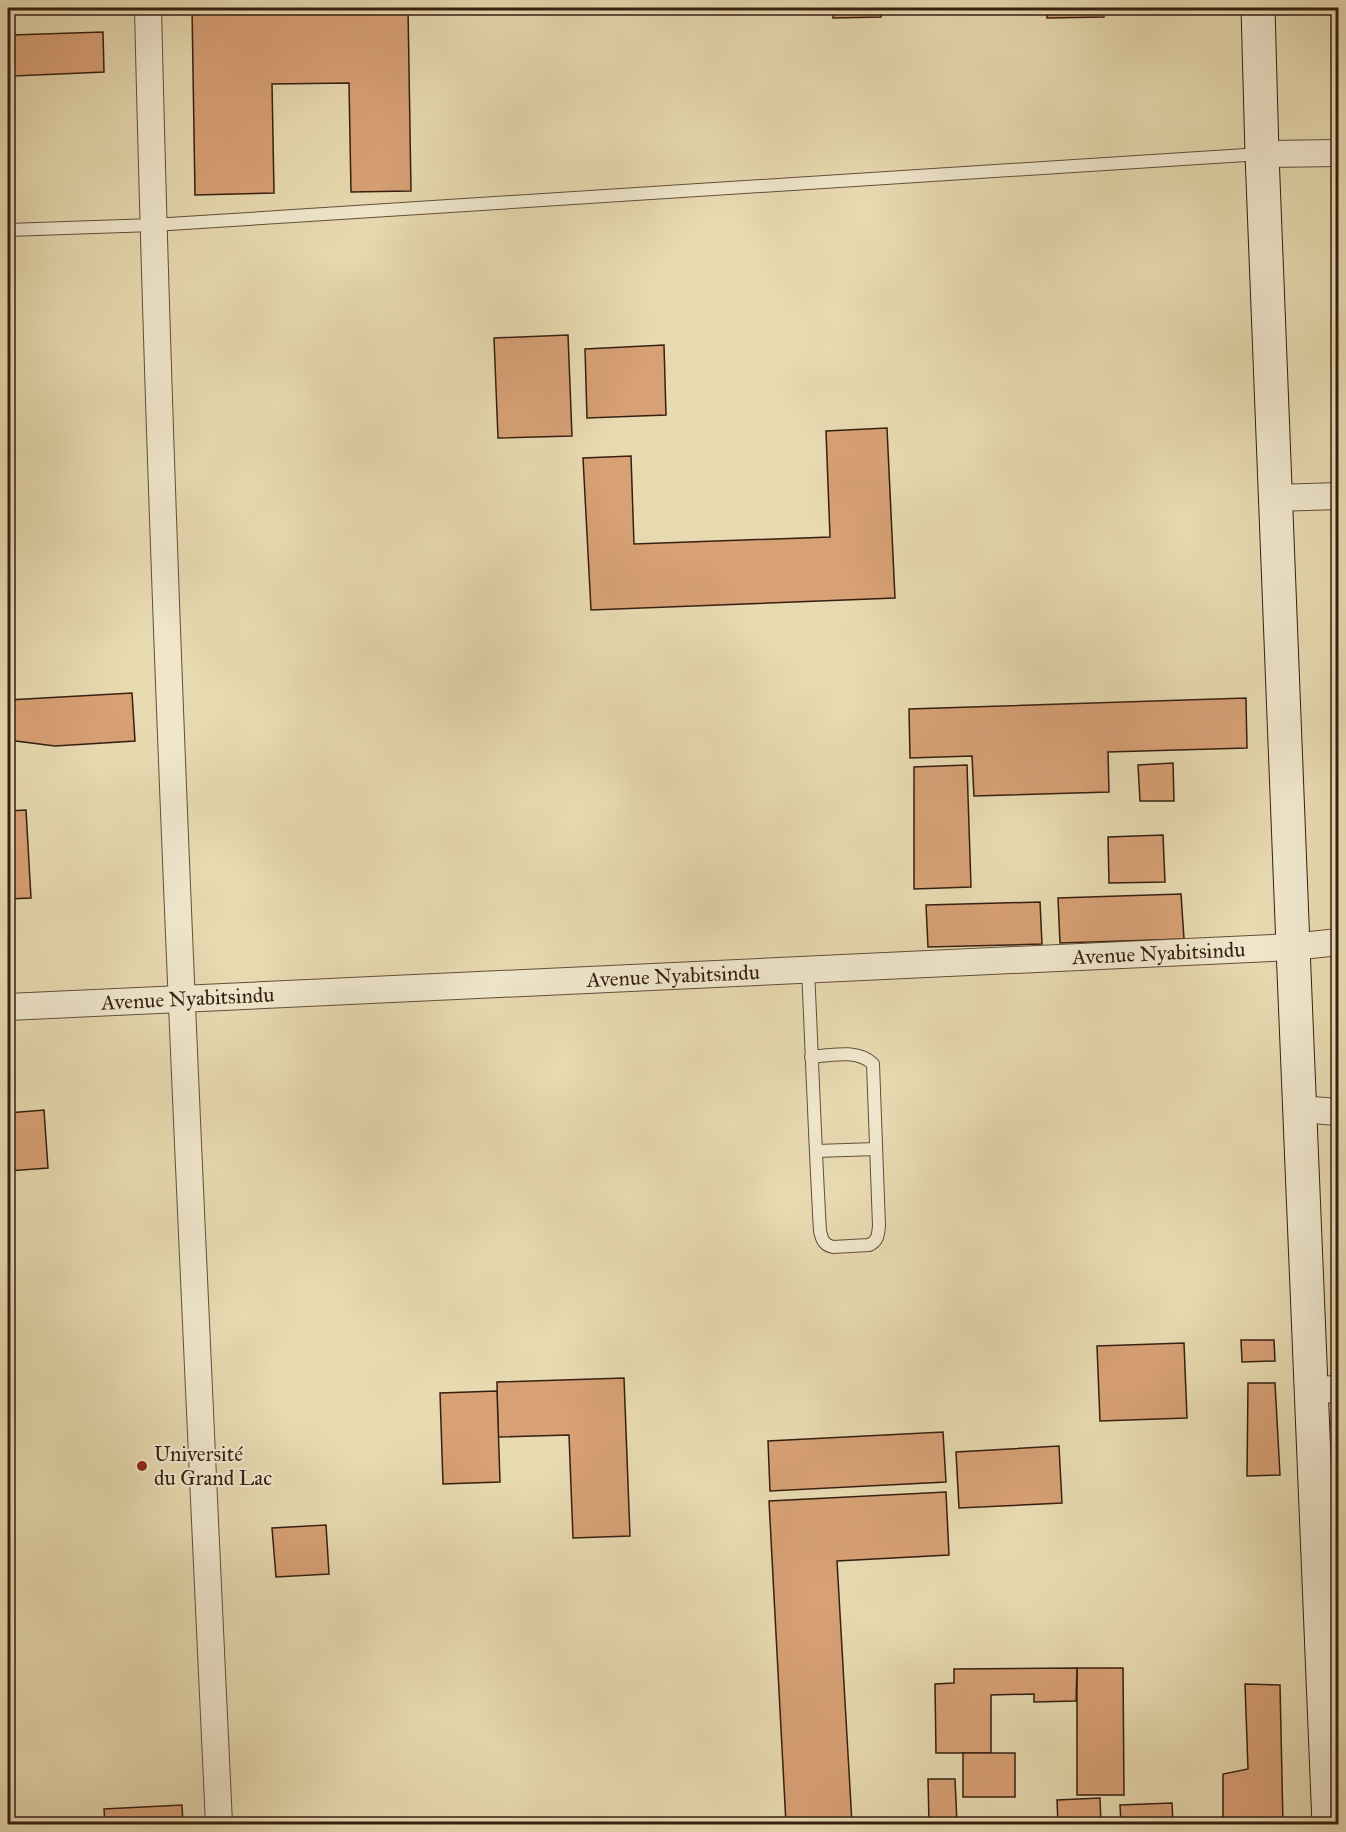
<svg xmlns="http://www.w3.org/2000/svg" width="1346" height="1832" viewBox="0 0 1346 1832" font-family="'IM FELL Great Primer',serif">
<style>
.building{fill:#d7a075;stroke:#371f11;stroke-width:1.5}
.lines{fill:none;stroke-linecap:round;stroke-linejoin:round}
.lane-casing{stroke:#634e39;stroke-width:14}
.street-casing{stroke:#634e39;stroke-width:28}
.secondary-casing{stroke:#371f11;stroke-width:35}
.lane{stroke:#efe6cc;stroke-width:12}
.street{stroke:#efe6cc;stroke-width:26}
.secondary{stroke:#efe6cc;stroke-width:33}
.poi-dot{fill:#8f2418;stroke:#efe6cc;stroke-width:2}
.labels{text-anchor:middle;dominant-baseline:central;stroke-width:4.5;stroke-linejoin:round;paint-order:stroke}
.street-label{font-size:21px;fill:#371f11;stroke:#efe6cc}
.poi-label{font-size:21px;fill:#371f11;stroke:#efe6cc;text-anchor:start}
</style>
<rect width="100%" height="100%" fill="#e7d9b0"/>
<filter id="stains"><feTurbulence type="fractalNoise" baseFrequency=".00333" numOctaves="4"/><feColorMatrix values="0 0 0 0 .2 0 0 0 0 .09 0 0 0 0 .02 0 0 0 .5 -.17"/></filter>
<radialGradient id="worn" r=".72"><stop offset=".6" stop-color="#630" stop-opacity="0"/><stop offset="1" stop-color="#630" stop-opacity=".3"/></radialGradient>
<g class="building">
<polygon points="192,8 408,8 411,191 351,192 349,83 272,84 274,193 195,195"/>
<polygon points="833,8 880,8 881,17 833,18"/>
<polygon points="1047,8 1104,8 1104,17 1047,18"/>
<polygon points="103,32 104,72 14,76 12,35"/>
<polygon points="568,335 572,436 498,438 494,338"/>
<polygon points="664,345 666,415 587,418 585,349"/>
<polygon points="887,428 895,598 591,610 583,458 631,456 634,544 830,537 826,431"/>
<polygon points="132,693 135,741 55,746 8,740 8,700"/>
<polygon points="1246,698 1247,748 1108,752 1109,792 974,796 972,756 910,758 909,709"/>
<polygon points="1173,763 1174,801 1140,801 1138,765"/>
<polygon points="967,765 971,887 914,889 914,767"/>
<polygon points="26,810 31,898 8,899 8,811"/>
<polygon points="1163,835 1165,882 1109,883 1108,837"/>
<polygon points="1181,894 1184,939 1060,943 1058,898"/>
<polygon points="1040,902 1042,944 928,947 926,905"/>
<polygon points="44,1110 48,1168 8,1171 8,1113"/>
<polygon points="1241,1340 1274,1340 1275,1361 1242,1362"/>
<polygon points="1184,1343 1187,1418 1100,1421 1097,1346"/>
<polygon points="624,1378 630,1536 573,1538 569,1435 498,1437 497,1382"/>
<polygon points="1248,1383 1275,1383 1280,1475 1247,1476"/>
<polygon points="497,1391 500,1482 443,1484 440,1393"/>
<polygon points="943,1432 946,1482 770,1491 768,1441"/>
<polygon points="1059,1446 1062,1503 959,1508 956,1452"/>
<polygon points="946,1492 949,1555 837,1561 852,1824 786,1824 769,1501"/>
<polygon points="326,1525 329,1574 276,1577 272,1528"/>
<polygon points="1077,1668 1123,1668 1124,1795 1077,1795"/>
<polygon points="1077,1668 1076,1701 1034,1702 1034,1694 991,1695 991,1753 936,1753 935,1684 954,1683 954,1669"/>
<polygon points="1245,1684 1280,1685 1283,1824 1223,1824 1223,1774 1248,1769"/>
<rect x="963" y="1753" width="52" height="44"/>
<polygon points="928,1779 955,1779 957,1824 929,1824"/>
<polygon points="1100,1798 1101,1824 1058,1824 1057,1800"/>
<polygon points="1172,1803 1173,1824 1121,1824 1120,1805"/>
<polygon points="182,1805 183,1824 105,1824 104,1809"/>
</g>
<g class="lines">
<g class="lane-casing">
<g id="lane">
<polyline points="8,230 153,225 1261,154"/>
<path d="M 808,969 C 812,1057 815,1144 820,1231 C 822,1240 824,1245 833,1247 L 869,1245 C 878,1241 878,1235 879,1226 L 873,1064 C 858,1049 831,1055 811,1057"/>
<polyline points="816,1151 876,1149"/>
</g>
</g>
<g class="street-casing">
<g id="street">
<path d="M 148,8 C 162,614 191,1219 219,1824"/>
<polyline points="1262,154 1338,153"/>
<polyline points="1276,498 1338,496"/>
<path id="s1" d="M 8,1007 L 1293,947 L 1338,942"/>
<polyline points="1299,1109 1338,1112"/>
<polyline points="1312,1390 1338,1389"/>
</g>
</g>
<g class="secondary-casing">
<polyline id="secondary" points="1258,8 1262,154 1293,947 1329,1824"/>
</g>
<use href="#lane" class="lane"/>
<use href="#street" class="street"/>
<use href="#secondary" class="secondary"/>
</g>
<circle class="poi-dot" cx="142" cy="1466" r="6"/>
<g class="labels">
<g class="street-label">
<text stroke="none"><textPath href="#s1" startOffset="1152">Avenue Nyabitsindu</textPath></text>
<text stroke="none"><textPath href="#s1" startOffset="666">Avenue Nyabitsindu</textPath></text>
<text stroke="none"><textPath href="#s1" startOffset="180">Avenue Nyabitsindu</textPath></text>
</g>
<g class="poi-label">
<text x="154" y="1454">Université<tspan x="154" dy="24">du Grand Lac</tspan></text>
</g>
</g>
<rect width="1346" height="1832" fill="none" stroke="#e7d9b0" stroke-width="30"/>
<rect x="9" y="9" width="1328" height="1814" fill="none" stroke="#371f11" stroke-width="3"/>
<rect x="15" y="15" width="1316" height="1802" fill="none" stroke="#371f11" stroke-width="1.5"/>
<rect width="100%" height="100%" filter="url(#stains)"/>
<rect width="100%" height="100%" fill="url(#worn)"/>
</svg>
